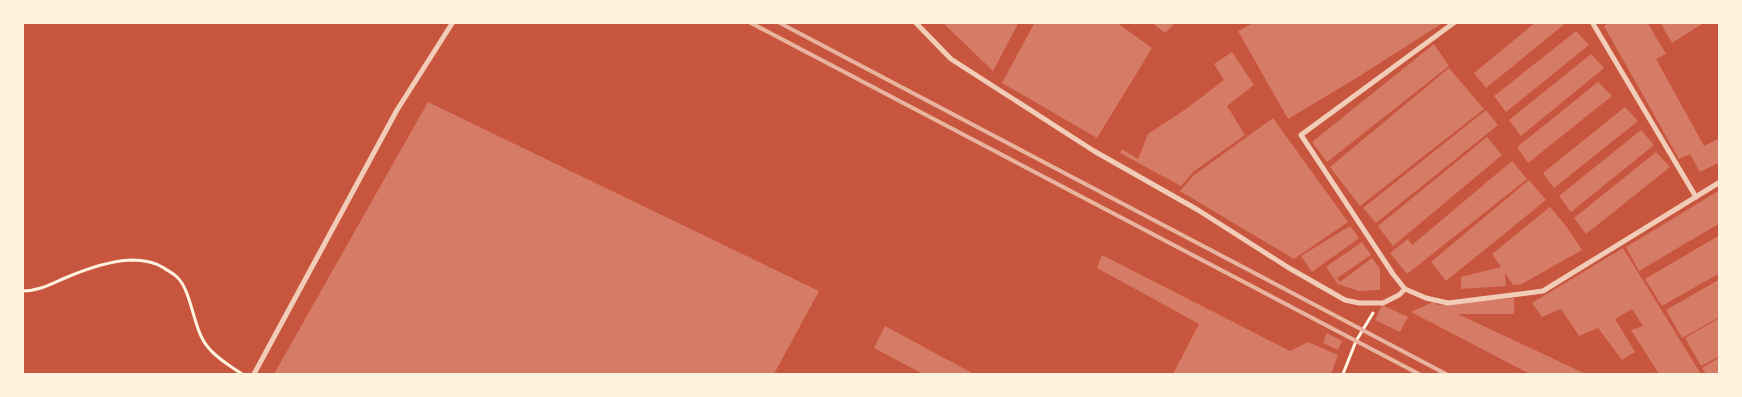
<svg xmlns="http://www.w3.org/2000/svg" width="1742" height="397" viewBox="0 0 1742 397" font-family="Signika,sans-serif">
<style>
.building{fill:#d67c66}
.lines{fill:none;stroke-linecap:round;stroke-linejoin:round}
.path{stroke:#fff3e0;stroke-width:3}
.minor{stroke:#f1ccb7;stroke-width:5}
.rail{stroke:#e9b49f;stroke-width:4}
</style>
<rect width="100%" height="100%" fill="#c8553d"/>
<g class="building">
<polygon points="942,22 1019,22 993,71"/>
<polygon points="1035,22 1116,22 1152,48 1097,138 1002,83"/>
<polygon points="1151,22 1176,22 1165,33"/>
<polygon points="1255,22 1444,22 1358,77 1288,119 1238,31"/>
<polygon points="1536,22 1567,22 1486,88 1474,73"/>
<polygon points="1610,22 1647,22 1666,54 1656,59 1704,146 1720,138 1720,162 1700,172 1690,154 1679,159 1604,26"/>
<polygon points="1660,22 1705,22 1672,43"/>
<polygon points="1576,31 1589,45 1506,112 1494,96"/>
<polygon points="1434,44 1449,66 1327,162 1312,142"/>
<polygon points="1232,52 1254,85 1227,106 1245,135 1193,172 1181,186 1120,153 1122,149 1138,159 1148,134 1186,109 1224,80 1214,64"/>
<polygon points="1591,54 1604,68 1521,136 1509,120"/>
<polygon points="1449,68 1484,109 1360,206 1330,167"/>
<polygon points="1598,82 1612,96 1528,163 1517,147"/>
<polygon points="428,102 819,291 774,374 274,374"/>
<polygon points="1625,107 1638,121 1554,188 1543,173"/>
<polygon points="1486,110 1498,125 1376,223 1363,208"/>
<polygon points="1273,118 1348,222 1294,259 1180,191 1194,175"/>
<polygon points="1641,130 1654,145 1571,212 1559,196"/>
<polygon points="1487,137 1502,155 1393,246 1378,226"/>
<polygon points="1656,152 1670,167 1586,234 1574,218"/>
<polygon points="1512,161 1527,179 1407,274 1390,253 1408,239 1412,245"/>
<polygon points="1529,180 1546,200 1446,281 1431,262"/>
<polygon points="1720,190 1720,223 1639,271 1626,247"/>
<polygon points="1550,207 1566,226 1582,250 1522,284 1513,285 1505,273 1506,286 1461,289 1461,277 1501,267 1492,254"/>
<polygon points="1350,226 1359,238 1312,272 1301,256"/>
<polygon points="1720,235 1720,273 1662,306 1645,279"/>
<polygon points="1362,242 1371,255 1337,278 1340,282 1372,258 1380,269 1380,290 1359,291 1338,284 1326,267"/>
<polygon points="1623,248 1701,374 1659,374 1631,330 1643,326 1632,309 1615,319 1635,352 1622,360 1598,328 1579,336 1561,309 1542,317 1532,303"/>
<polygon points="1102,255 1290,351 1308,342 1338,355 1331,374 1173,374 1199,324 1097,268"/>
<polygon points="1720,279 1720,317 1682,338 1666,310"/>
<polygon points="1514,298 1514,314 1458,314 1586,374 1530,374 1411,312 1433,302 1438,305"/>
<polygon points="1382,305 1408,317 1400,332 1375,320"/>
<polygon points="1720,318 1720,356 1701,366 1685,338"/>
<polygon points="885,326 974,374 923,374 874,348"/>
<polygon points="1327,333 1342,341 1338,350 1323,343"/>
<polygon points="1720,357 1720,374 1706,374 1702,368"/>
</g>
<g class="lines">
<g class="path">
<path d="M 22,291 C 39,291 51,284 65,278 C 86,269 109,261 131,260 C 142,260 155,262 164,268 C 168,271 173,273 177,277 C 192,291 193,329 207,346 C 216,358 230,366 242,374"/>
<polyline points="1343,374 1356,341 1373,313"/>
</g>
<g class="minor">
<polyline points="915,22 951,59 1094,151 1198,210 1289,268 1345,300 1359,303 1383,303 1399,295 1405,289"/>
<polyline points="1455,22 1301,135 1393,274 1405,289 1426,298 1448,303 1543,291 1720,182"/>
<polyline points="1592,22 1696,197"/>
<polyline points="254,374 397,110 453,22"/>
</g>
<g class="rail">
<polyline points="749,22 1419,374"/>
<polyline points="778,22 1446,374"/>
</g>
</g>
<rect width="1742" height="397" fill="none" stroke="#fff3e0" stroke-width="48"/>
</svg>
